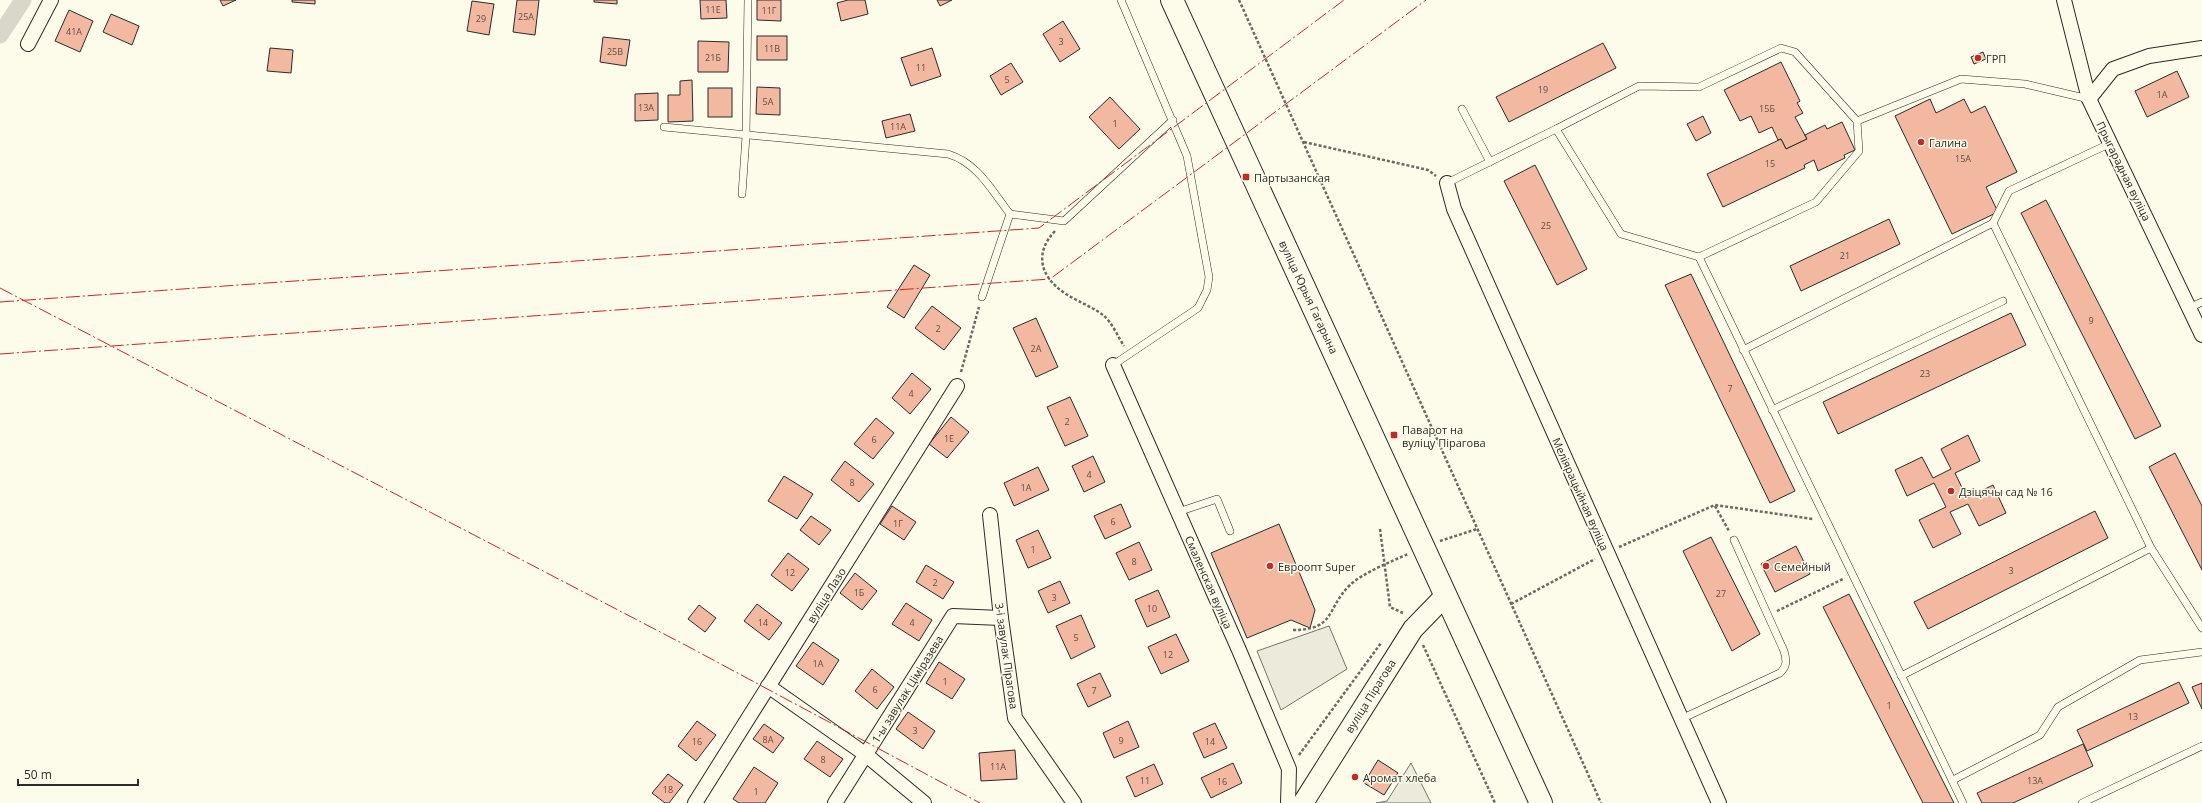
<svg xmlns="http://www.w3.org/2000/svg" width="2202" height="803" viewBox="0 0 2202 803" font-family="'Open Sans',sans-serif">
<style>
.green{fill:#ecebdb;stroke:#74746e}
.parking{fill:#eceadb;stroke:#74746e}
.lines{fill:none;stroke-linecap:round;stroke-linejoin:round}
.canal{stroke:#d8d7c9;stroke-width:17}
.building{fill:#f2b8a0;stroke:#2b2b2b}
.lane-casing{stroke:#2b2b2b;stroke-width:8}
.street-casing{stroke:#2b2b2b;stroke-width:16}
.secondary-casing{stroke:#2b2b2b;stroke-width:22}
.primary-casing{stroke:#2b2b2b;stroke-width:24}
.path{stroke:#6a6964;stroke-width:2.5;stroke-dasharray:3 2;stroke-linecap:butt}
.lane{stroke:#fdfbea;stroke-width:7}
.street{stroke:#fdfbea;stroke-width:14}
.secondary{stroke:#fdfbea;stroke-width:20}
.primary{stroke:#fdfbea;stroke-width:22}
.power{stroke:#c62828;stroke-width:1;stroke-dasharray:14 3 2 3;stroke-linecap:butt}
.poi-dot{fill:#c62828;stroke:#fdfbea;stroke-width:1.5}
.labels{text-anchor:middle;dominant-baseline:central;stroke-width:3;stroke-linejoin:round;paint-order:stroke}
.number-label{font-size:9px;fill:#5d4e48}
.poi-label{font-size:11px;fill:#2b2b2b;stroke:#fdfbea;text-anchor:start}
.street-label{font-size:11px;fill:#2b2b2b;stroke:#fdfbea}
</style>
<rect width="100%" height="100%" fill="#fdfbea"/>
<polygon class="green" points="1411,763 1431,803 1376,803 1387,801"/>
<polygon class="parking" points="1329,626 1347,669 1281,710 1257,651"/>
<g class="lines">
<polyline class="canal" points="0,35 23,0"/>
</g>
<g class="building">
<polygon points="220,0 236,0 223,6"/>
<polygon points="292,0 315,0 315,4 292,2"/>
<polygon points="517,0 539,0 535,35 513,32"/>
<polygon points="594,0 617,0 617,4 594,2"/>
<polygon points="700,0 726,0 727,18 701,19"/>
<polygon points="757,0 781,0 781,21 757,20"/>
<polygon points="848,0 865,0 868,14 841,21 837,3"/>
<polygon points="937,0 952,0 940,6"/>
<polygon points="472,1 494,4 489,35 467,31"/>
<polygon points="69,10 93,21 80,52 55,41"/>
<polygon points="111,14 139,26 132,45 103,32"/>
<polygon points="1063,21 1080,49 1060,62 1043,34"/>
<rect x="757" y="36" width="30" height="24"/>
<polygon points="603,37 630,40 626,66 600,62"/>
<polygon points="698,41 729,42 728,72 698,72"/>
<polygon points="1603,43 1616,68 1509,122 1496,97"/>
<polygon points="270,48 293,50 291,73 267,71"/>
<polygon points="932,48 941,76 911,86 901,58"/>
<polygon points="1983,52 1986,59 1974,64 1971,57"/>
<polygon points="1781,62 1800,101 1797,103 1803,113 1795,117 1807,139 1786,149 1781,139 1778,140 1772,127 1759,133 1751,116 1740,121 1724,90"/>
<polygon points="1011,63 1023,82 1001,95 990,76"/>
<polygon points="2177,71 2189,97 2147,117 2135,91"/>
<polygon points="692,80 693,121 668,122 668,95 680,95 680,81"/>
<polygon points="757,87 780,88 780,115 756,114"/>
<rect x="708" y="88" width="24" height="29"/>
<polygon points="658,93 658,120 635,121 635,94"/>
<polygon points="1110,97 1140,129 1119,149 1089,117"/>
<polygon points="1930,99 1936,113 1964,99 1971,113 1985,106 2017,172 1986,187 1998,212 1952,234 1895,116"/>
<polygon points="910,114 915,131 886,138 882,121"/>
<polygon points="1703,116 1711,133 1696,141 1687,124"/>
<polygon points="1842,122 1855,150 1844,155 1845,158 1818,171 1814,160 1804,165 1805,168 1723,207 1707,174 1781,139 1786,149 1807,139 1805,135 1825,125 1827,129"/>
<polygon points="1535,165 1587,269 1557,285 1504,181"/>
<polygon points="2046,200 2161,426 2135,439 2021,213"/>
<polygon points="1889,219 1900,244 1801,291 1790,266"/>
<polygon points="914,265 930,275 904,318 887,307"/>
<polygon points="1691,274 1795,491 1770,503 1665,285"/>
<polygon points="932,306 961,328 944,350 915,328"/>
<polygon points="2011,313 2026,345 1838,434 1823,402"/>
<polygon points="1036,318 1058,367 1036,377 1013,328"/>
<polygon points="912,373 931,389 910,414 892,398"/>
<polygon points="1070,397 1088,436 1065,446 1047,407"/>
<polygon points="951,417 969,432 947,458 929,444"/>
<polygon points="876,418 894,433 873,459 854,444"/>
<polygon points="1968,435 1980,461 1955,473 1967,498 1993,485 2006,513 1979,526 1968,504 1950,512 1961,534 1933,548 1919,520 1946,507 1934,483 1907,496 1895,470 1922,457 1933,478 1951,469 1941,449"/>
<polygon points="2175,453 2202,506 2202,570 2149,467"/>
<polygon points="1093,456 1105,482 1084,492 1072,466"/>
<polygon points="845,461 874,484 859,502 831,480"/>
<polygon points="1038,467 1049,490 1014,506 1004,483"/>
<polygon points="784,476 813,494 797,519 768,501"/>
<polygon points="1121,504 1131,527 1105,539 1094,516"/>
<polygon points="892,506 916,522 904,540 880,524"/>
<polygon points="2095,511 2108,538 1928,629 1914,602"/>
<polygon points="811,516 831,530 819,545 800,530"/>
<polygon points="1279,524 1315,610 1310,628 1291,620 1247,638 1211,553"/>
<polygon points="1038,530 1051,558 1028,568 1016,540"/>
<polygon points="1711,537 1760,634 1732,651 1683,551"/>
<polygon points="1139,542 1152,570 1129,580 1116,553"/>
<polygon points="1796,546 1810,574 1775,592 1761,564"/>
<polygon points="788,553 809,569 792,591 771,575"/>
<polygon points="926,565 954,582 943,599 916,582"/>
<polygon points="855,573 877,591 862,610 840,593"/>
<polygon points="1060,581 1070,603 1048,613 1038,591"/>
<polygon points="1158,590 1170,617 1147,627 1135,600"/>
<polygon points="1849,594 1954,803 1923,803 1823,607"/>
<polygon points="906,603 932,620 919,641 892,624"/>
<polygon points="757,604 782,623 769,640 744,621"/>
<polygon points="699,605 716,618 705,632 688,619"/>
<polygon points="1081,615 1095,647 1071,659 1056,626"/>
<polygon points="1176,634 1189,661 1161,674 1148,647"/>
<polygon points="813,642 839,660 823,685 796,666"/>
<polygon points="939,662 965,679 952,699 926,683"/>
<polygon points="872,669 894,687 877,709 855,691"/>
<polygon points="1100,673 1111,696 1088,707 1077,684"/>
<polygon points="2179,682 2189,703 2087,751 2077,730"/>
<polygon points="2202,683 2202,709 2192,687"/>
<polygon points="908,712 935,731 923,749 896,729"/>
<polygon points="697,721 716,735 696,761 678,746"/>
<polygon points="1128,721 1139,747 1114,758 1103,733"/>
<polygon points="1215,723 1227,748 1204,758 1193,733"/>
<polygon points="764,724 784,738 773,753 753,739"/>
<polygon points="817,741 843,759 830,777 804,759"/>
<polygon points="2083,744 2093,766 2013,803 1982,803 1977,793"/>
<polygon points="1015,750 1017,779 981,781 979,753"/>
<polygon points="1378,760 1398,773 1384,795 1364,783"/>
<polygon points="1233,763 1242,783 1211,798 1201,778"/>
<polygon points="1154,764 1163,784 1135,797 1126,777"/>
<polygon points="754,767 778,783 765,803 739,803 733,799"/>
<polygon points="668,774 683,785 669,803 665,803 652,793"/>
</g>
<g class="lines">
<g class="lane-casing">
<g id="lane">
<polyline points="1462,109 1490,162"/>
<path d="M 664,127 L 948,154 C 978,163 992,191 1010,214 L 1064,221 L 1173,120"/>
<polyline points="1556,129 1639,86 1699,87 1781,48 1795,52 1857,121"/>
<polyline points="2111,143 2009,191 1993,223 2151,548"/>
<polyline points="1447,183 1556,129 1621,234 1699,257 1816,202 1859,151 1857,121 1961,79 2025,84 2089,99"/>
<polyline points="742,194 746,136 748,0"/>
<polyline points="1699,257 1963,803"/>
<polyline points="982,297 1010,214"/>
<polyline points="2189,308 2202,302"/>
<polyline points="1743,350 1993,223"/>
<polyline points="1113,365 1198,308 1207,290 1209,277 1187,156 1121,0"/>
<polyline points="1772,410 2003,301"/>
<polyline points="1178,512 1217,499 1230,531"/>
<polyline points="1901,676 2151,548 2202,628"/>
<path d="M 1681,719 L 1780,673 C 1787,666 1787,661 1784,651 L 1734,540"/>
<polyline points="1953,780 2040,735 2058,707 2140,660 2202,652"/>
<polyline points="2082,803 2202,746"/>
</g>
</g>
<g class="street-casing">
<g id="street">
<polyline points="2064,0 2089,99 2202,335"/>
<polyline points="28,44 51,0"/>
<polyline points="2089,99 2113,69 2149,56 2202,48"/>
<polyline points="1447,183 1454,209 1719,803"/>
<polyline points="1113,365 1239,650 1289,769 1288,803"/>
<polyline points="990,515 1001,618 1015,718 1074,803"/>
<polyline points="768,686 865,754 924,803"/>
<polyline points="695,803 957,386"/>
<polyline points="835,803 953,616 1001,618"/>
</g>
</g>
<g class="secondary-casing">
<polyline id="secondary" points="1303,803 1413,629 1446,595"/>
</g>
<g class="primary-casing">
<polyline id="primary" points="1172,0 1541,803"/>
</g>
<g class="path">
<polyline points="1239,0 1601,803"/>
<polyline points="1304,142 1428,170 1436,176"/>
<path d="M 1055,231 C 1035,252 1039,275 1063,292 C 1076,301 1091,306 1103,315 C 1112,322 1118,337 1124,346"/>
<polyline points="961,372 979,307"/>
<polyline points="1715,506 1729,531"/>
<polyline points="1380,529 1390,607 1403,613"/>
<polyline points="1440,541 1477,529"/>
<polyline points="1619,547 1715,505 1813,519"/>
<polyline points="1511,604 1595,559"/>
<polyline points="1777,611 1843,579"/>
<path d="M 1293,630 C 1336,630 1326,608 1350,585 C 1361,574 1392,561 1408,554"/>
<polyline points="1423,645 1495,803"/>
<polyline points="1299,755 1381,643"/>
</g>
<use href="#lane" class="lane"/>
<use href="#street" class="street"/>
<use href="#secondary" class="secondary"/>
<use href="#primary" class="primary"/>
<g class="power">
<polyline points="0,288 689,647 980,803"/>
<polyline points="0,302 1039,228 1344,0"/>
<polyline points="0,354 1050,279 1426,0"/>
</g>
</g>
<g class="poi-dot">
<circle cx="1978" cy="58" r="4"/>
<circle cx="1921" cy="142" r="4"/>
<rect x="1242" y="173" width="8" height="8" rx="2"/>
<rect x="1390" y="431" width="8" height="8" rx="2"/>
<circle cx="1951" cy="491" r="4"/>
<circle cx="1270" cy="566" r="4"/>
<circle cx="1766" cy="566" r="4"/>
<circle cx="1355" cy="777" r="4"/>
</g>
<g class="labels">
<g class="number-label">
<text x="713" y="9">11Е</text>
<text x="769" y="10">11Г</text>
<text x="526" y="16">25А</text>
<text x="481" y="18">29</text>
<text x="74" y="31">41А</text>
<text x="1061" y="41">3</text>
<text x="772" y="48">11В</text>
<text x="615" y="51">25В</text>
<text x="713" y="57">21Б</text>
<text x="921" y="67">11</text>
<text x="1007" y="79">5</text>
<text x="1543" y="89">19</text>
<text x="2162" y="94">1А</text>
<text x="768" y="101">5А</text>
<text x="646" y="107">13А</text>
<text x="1767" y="108">15Б</text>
<text x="1115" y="123">1</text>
<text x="898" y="126">11А</text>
<text x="1963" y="158">15А</text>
<text x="1770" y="163">15</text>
<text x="1546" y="225">25</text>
<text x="1845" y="255">21</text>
<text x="2091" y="320">9</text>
<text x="938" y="328">2</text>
<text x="1036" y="348">2А</text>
<text x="1925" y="373">23</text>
<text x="1730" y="388">7</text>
<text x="911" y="393">4</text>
<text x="1067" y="421">2</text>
<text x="949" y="438">1Е</text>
<text x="874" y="439">6</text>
<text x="1089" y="474">4</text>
<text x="852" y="482">8</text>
<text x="1026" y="487">1А</text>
<text x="1113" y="521">6</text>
<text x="898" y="523">1Г</text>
<text x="1033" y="549">1</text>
<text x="1134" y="561">8</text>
<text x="2011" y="570">3</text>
<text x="790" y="572">12</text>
<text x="935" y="582">2</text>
<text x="859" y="592">1Б</text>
<text x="1721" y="593">27</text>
<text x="1054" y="597">3</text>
<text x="1152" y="608">10</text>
<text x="763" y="622">14</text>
<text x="912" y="622">4</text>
<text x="1076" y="637">5</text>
<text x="1168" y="654">12</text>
<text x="818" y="663">1А</text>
<text x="945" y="681">1</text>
<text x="875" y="689">6</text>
<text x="1094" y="690">7</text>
<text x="1889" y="705">1</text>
<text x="2133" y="716">13</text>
<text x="915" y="730">3</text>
<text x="768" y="739">8А</text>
<text x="1121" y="740">9</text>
<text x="697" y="741">16</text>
<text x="1210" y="741">14</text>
<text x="823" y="759">8</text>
<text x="998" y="766">11А</text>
<text x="1145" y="780">11</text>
<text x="2035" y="780">13А</text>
<text x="1222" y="781">16</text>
<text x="668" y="789">18</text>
<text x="756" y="791">1</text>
</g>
<g class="poi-label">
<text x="1986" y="58">ГРП</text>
<text x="1929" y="142">Галина</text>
<text x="1254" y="177">Партызанская</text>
<text x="1402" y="429">Паварот на<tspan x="1402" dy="13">вуліцу Пірагова</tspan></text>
<text x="1959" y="491">Дзіцячы сад № 16</text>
<text x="1278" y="566">Евроопт Super</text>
<text x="1774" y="566">Семейный</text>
<text x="1363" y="777">Аромат хлеба</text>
</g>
<g class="street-label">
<text transform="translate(2124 171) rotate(64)">Прыгарадная вуліца</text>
<text transform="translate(1309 297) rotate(65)">вуліца Юрыя Гагарына</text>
<text transform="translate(1581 494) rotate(66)">Меліярацыйная вуліца</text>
<text transform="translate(1209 582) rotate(66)">Смаленская вуліца</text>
<text transform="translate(826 595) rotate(-58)">вуліца Лазо</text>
<text transform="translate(1007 656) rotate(82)">3-і завулак Пірагова</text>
<text transform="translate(907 689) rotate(-58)">1-ы завулак Ціміразева</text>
<text transform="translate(1370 696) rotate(-58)">вуліца Пірагова</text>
</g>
</g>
<path d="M18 779v6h120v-6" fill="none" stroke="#2b2b2b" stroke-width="2"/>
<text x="24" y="779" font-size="12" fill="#2b2b2b" stroke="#fdfbea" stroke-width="3" paint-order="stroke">50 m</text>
</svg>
